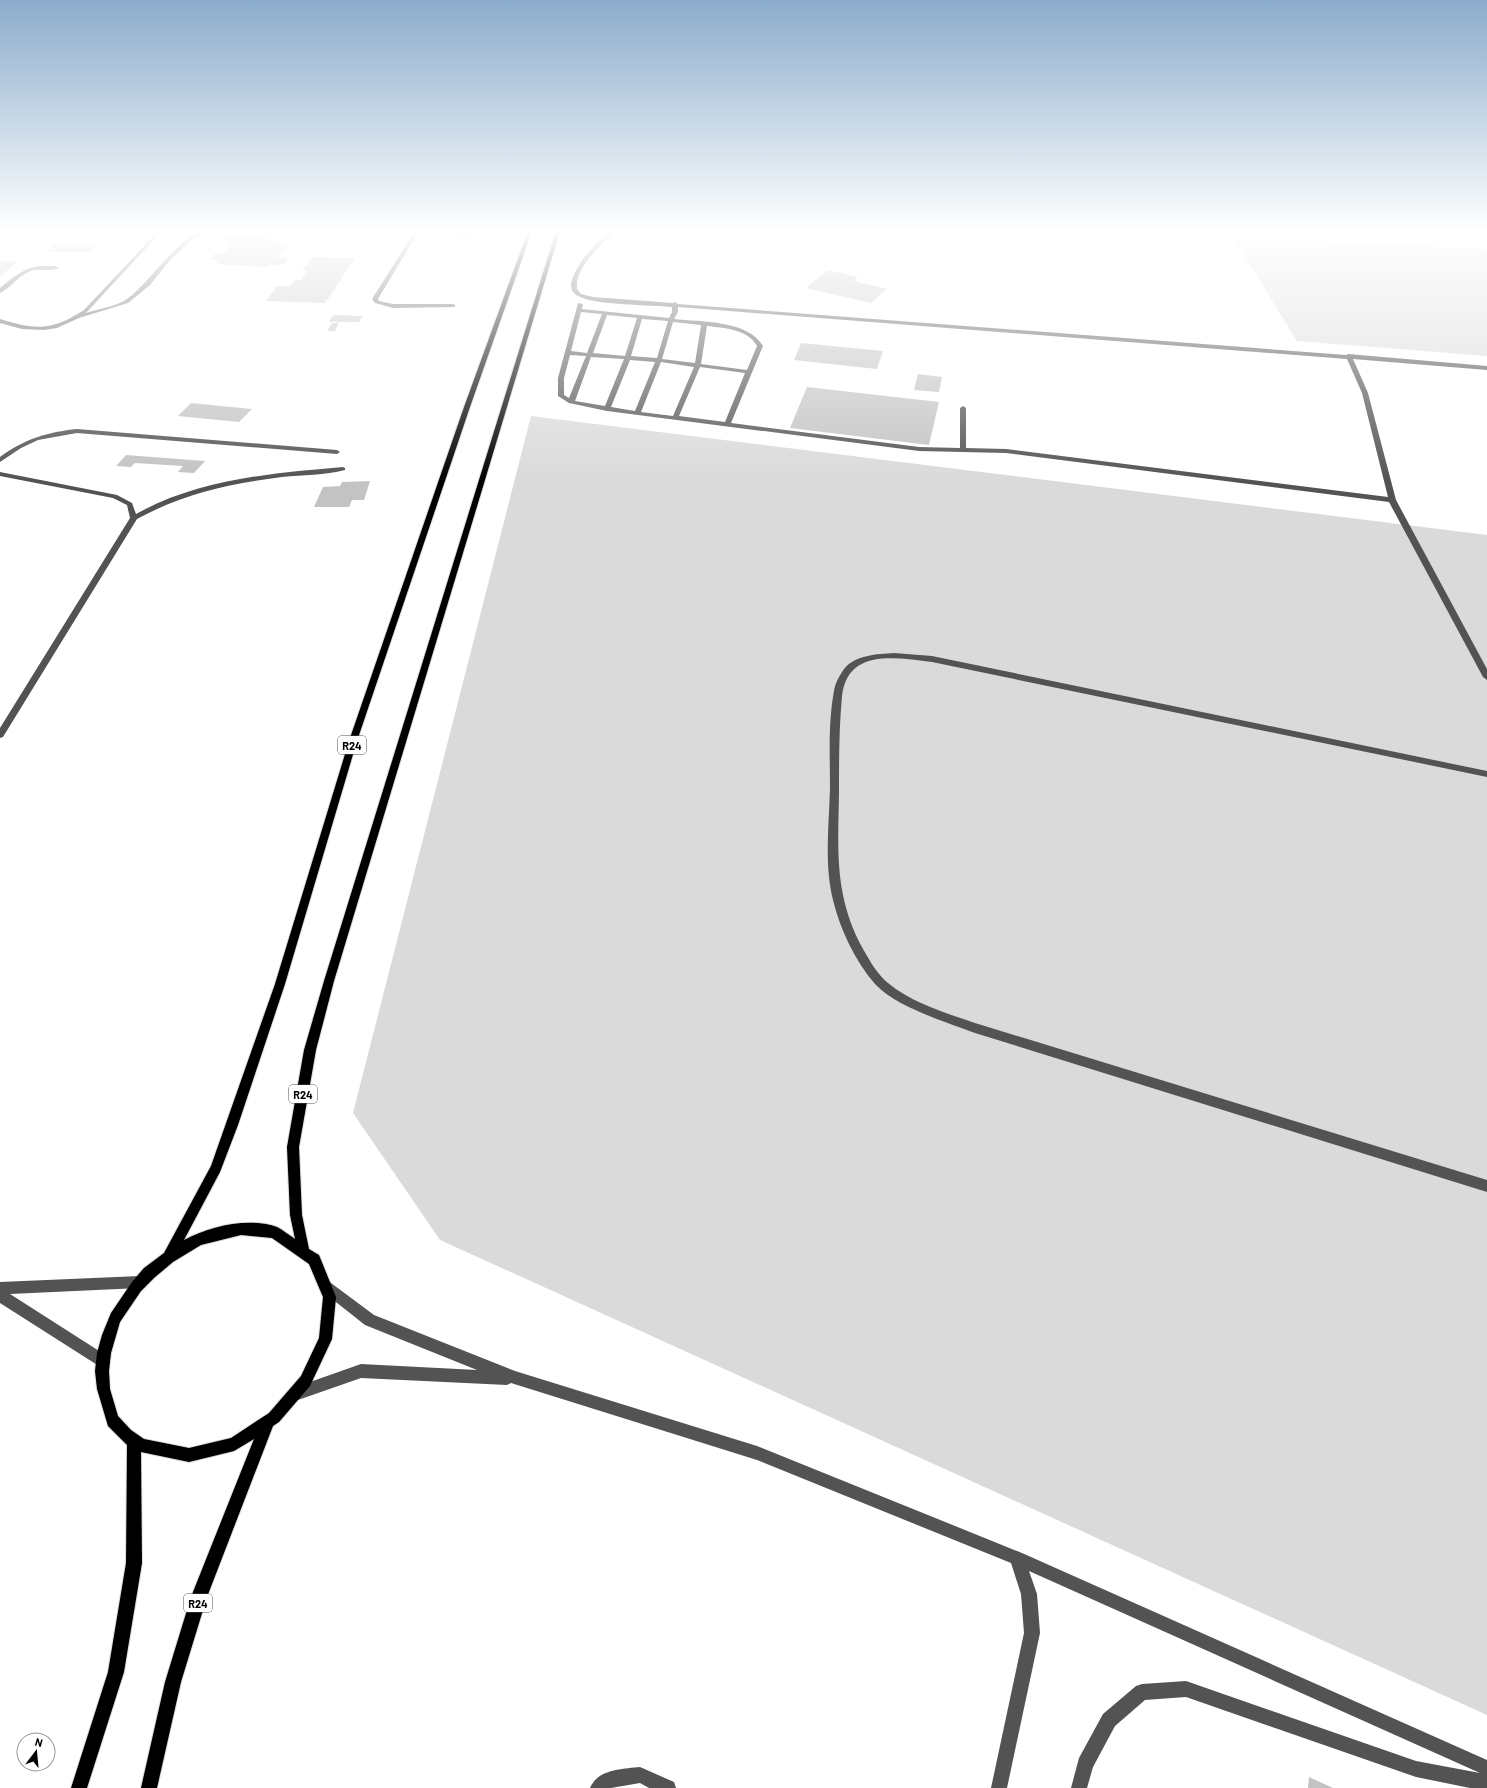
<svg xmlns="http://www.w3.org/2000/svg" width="1487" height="1788" viewBox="0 0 1487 1788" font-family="Barlow,sans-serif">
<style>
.green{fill:#dadada}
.building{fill:#c3c3c3}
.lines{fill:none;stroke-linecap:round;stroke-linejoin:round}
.major-casing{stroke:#dbdbdb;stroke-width:2}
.minor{fill:#535353;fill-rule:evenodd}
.major{fill:#000;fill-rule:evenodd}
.labels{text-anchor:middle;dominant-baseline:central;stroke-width:3.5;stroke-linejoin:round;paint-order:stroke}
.shield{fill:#fff;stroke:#4c4c4c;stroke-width:1}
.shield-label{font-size:11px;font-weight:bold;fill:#000}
</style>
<rect width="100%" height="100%" fill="#fff"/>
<g class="green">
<polygon points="1233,237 1487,249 1487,356 1297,341"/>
<polygon points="531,416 1487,535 1487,1715 440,1240 353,1113"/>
</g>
<g class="building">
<polygon points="470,231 470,235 475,234 475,238 455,239 455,232"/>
<polygon points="649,231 684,231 682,235 648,233"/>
<polygon points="227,237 276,238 272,242 290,243 278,258 289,258 283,265 268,265 267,267 216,264 220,260 209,259 216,253 223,253 232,244 221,243"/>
<polygon points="55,244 97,244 90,252 47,252"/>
<polygon points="312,257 355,258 325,303 266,301 277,286 290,286 295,280 301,280 307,271 302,271"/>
<polygon points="0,261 18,261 1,276 0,276"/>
<polygon points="828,270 858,277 854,281 887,289 871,303 806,288"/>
<polygon points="333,315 363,316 359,322 329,322"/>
<polygon points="332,323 339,323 335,331 327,331"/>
<polygon points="801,343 883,351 877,369 794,360"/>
<polygon points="918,374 942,377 939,392 914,390"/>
<polygon points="807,387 939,402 929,445 790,428"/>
<polygon points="191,403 252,409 239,422 178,416"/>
<polygon points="126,455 205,461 194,473 178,472 183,466 135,463 131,467 116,466"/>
<polygon points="370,481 364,500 352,500 349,507 314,507 323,487 340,486 342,482"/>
<polygon points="1309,1777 1333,1788 1308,1788"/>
</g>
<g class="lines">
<g class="major-casing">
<path id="major" d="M 528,231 L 532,231 L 470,407 L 357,741 L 285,984 L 238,1125 L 220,1172 L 184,1240 C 210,1226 249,1217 277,1227 C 283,1230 289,1235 295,1239 L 290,1215 L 287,1147 L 304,1050 L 324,981 L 556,231 L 560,231 L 334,981 L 316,1050 L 299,1147 L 302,1215 L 309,1249 L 319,1255 L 336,1297 L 332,1339 L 310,1386 L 279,1422 L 273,1426 L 207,1597 L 181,1682 L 157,1788 L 141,1788 L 165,1682 L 191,1597 L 254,1439 L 234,1451 L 189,1462 L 141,1452 L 142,1563 L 124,1672 L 87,1788 L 71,1788 L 108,1672 L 126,1563 L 127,1445 L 108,1426 L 97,1389 L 95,1371 L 97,1353 L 102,1335 L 111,1313 L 132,1282 L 144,1268 L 164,1253 L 211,1166 L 275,984 L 349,741 L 464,407 ZM 241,1235 L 272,1238 L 309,1264 L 323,1297 L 319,1338 L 301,1376 L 269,1413 L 231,1438 L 189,1448 L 144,1439 L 131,1430 L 118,1416 L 110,1389 L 109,1371 L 111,1353 L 120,1322 L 141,1291 L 154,1278 L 173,1262 L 201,1245 Z"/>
</g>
<g class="minor">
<path d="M 158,231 L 162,231 L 86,313 C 98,309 113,307 124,301 C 148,287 183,228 208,231 L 192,240 L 171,259 L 150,285 L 128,303 L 79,318 L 57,328 L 44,330 L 22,329 L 0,323 L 0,319 C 36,330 52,331 84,310 Z"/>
<polygon points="415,231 419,231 378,299 379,301 393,304 453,304 455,305 455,307 393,308 375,303 372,299"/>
<path d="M 610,231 L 615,231 C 602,245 574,267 577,289 L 581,294 L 593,297 L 673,303 L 675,302 L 678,304 L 1346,355 L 1348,354 L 1487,366 L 1487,370 L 1353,359 L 1368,393 L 1396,500 L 1487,669 L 1487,680 L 1483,677 L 1389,502 L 1006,453 L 919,451 L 607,411 L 569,403 L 558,396 L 558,378 L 578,303 L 583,304 L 582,309 L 669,318 L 672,312 L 672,307 C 652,305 593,305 578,296 C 572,293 571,289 571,283 C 577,262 594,245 610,231 ZM 678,307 L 1347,359 L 1362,393 L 1388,497 L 1006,449 L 966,448 L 966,408 L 963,406 L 960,408 L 960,448 L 919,447 L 731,423 L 763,346 C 748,320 701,322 674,319 L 678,312 ZM 581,312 L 602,314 L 587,353 L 571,351 ZM 607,315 L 637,318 L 625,356 L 593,353 ZM 642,319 L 668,321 L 657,358 L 631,356 ZM 673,322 L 701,325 L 695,363 L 662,359 ZM 707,326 C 724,328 748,329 757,346 L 747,370 L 701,364 ZM 570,355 L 586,356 L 569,398 L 564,395 L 564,378 ZM 591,357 L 624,359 L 605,406 L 575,401 ZM 630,360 L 655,362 L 635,411 L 611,407 ZM 661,362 L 694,367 L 673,416 L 641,412 ZM 700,367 L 745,373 L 725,422 L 679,416 Z"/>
<path d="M 38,266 L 56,266 L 59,268 C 52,272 39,268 31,271 C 18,275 11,288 0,293 L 0,288 C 12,278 22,269 38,266 Z"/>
<path d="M 77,429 L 337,450 L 340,452 L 337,454 L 77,433 L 38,440 L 21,448 L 0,462 L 0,457 C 24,439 48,432 77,429 Z"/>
<path d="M 343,467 L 345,468 L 345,470 C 325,475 303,475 282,477 C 228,484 185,493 137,519 L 3,737 L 0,738 L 0,728 L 130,518 L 127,505 L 113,498 L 0,476 L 0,472 L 117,495 L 132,503 L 136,514 C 199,479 273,473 343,467 Z"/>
<path d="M 894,653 L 932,656 L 1487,771 L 1487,777 L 932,662 C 896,658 848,648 842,696 C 839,728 839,761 839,793 C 838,851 834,896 863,949 C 870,961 877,974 888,983 C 912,1003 946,1013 975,1023 L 1487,1180 L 1487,1192 L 975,1033 C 946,1022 896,1007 875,984 C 855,961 840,929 833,900 C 824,864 829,825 830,788 C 830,757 828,723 834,691 C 835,684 839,676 844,669 C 855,655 877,654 894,653 Z"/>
<polygon points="140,1276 145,1277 146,1282 145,1287 140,1288 10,1294 107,1356 109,1361 107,1366 102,1368 0,1303 0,1282"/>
<polygon points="327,1280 374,1315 515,1371 757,1446 1022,1553 1487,1760 1487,1788 1470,1788 1416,1777 1186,1697 1145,1700 1115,1726 1093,1767 1087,1788 1071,1788 1079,1758 1103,1714 1136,1686 1142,1684 1186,1681 1416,1761 1480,1773 1029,1571 1037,1594 1040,1633 1007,1788 991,1788 1024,1633 1021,1594 1011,1563 757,1460 511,1383 507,1385 361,1378 298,1400 293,1398 291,1393 293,1388 361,1364 477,1370 365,1325 322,1291 321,1286 322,1281"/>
<path d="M 640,1767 L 674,1782 L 676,1788 L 649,1788 L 640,1783 L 611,1788 L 590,1788 C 598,1769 622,1769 640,1767 Z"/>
</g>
<use href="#major" class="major"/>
</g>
<linearGradient id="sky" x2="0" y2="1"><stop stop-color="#8baccc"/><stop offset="0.48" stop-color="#fff"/><stop offset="1" stop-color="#fff" stop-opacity="0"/></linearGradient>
<rect width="1487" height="481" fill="url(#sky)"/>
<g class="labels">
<g class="shield">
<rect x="338" y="736" width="28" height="18" rx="3"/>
<rect x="289" y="1085" width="28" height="18" rx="3"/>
<rect x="184" y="1594" width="28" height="18" rx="3"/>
</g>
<g class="shield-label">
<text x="352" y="745">R24</text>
<text x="303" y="1094">R24</text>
<text x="198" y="1603">R24</text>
</g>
</g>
<g transform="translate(36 1752) rotate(16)"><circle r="19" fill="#ffffff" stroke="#999999"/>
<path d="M0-3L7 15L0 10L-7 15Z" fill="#000000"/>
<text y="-6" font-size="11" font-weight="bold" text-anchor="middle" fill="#000000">N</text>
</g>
</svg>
